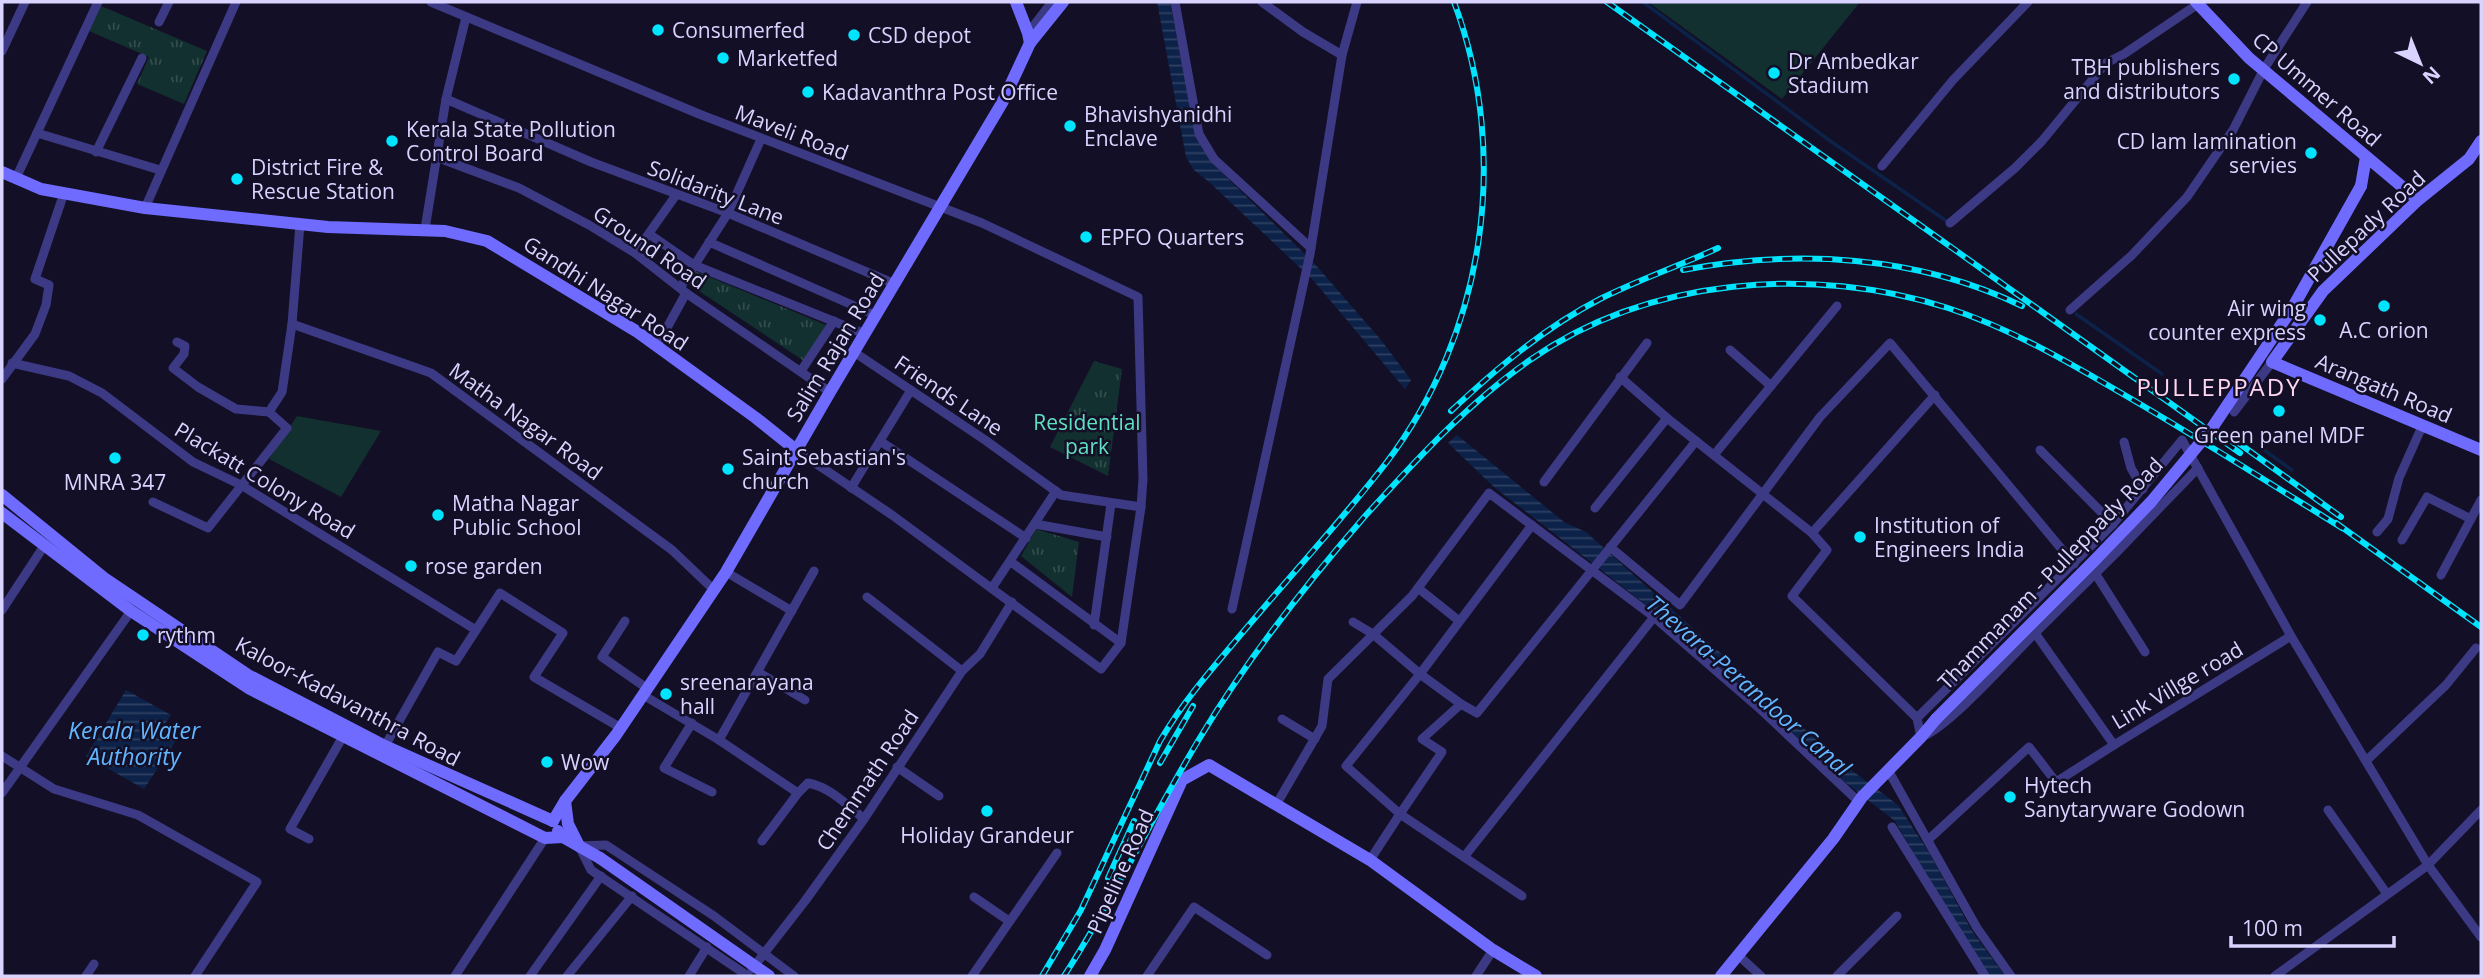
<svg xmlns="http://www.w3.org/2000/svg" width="2483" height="978" viewBox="0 0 2483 978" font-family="'Open Sans',sans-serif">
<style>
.grass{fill:#12302f}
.park{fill:url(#park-tufts)}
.water{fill:url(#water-rules)}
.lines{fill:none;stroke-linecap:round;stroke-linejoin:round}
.stream{stroke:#0c2248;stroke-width:3.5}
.street{stroke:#3d3a85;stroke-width:9}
.secondary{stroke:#6f6bff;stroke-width:12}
.rail-casing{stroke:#00e5ff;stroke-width:6}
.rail{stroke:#130f26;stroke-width:3.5;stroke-dasharray:10;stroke-linecap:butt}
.secondary-bridge{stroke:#6f6bff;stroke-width:12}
.poi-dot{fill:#00e5ff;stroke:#130f26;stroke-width:2.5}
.labels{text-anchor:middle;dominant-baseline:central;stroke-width:5;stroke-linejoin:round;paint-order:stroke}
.poi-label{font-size:21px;fill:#d9d4ff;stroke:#130f26;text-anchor:start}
.street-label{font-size:21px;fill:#d9d4ff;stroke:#130f26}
.park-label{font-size:21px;fill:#5fe0c0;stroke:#130f26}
.water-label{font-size:23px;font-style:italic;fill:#62b6ff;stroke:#130f26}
.quarter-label{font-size:24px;letter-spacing:2px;fill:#ffd6f0;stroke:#130f26}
</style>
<defs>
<pattern id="park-tufts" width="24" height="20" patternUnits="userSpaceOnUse" patternTransform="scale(1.75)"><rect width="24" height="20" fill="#12302f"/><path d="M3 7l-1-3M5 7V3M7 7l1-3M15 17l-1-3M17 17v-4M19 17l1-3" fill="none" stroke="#344d4e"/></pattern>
<pattern id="water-rules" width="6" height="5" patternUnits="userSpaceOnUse" patternTransform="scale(1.75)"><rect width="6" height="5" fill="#0c2248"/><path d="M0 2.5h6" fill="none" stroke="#2f4163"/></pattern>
</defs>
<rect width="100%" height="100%" fill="#130f26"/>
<g class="grass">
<polygon points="1648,2 1860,2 1782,99"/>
<polygon points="297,416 381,431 341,497 269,459"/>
</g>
<g class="park">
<polygon points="101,6 207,51 184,104 137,84 149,57 89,31"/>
<polygon points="695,271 826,325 804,361 687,283"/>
<polygon points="1094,361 1122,369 1108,476 1050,447"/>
<polygon points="1036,529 1079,542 1072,597 1021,556"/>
</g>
<g class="water">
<polygon points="1157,2 1170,2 1195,132 1210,161 1314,263 1381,340 1411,380 1405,389 1313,280 1209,182 1194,170 1186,157"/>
<polygon points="1457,435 1564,522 1586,532 1846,766 1898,805 1930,854 1972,931 2005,976 1989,976 1963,939 1895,821 1841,779 1759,701 1654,611 1494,487 1448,443"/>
<polygon points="126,690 171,715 163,727 179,736 144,789 86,756"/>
</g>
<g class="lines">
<g class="stream">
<polyline points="1643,2 1833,143 1948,222"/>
<polyline points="2076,314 2162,374"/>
<polyline points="2264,450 2292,470"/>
</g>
<g class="street">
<polyline points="431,2 699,114 982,223 1138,297 1143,479 1141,507 1121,643 1101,669 892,515 796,450"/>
<polyline points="1175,2 1199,134 1214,159 1311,248"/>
<polyline points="159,22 169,2"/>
<polyline points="1028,33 1052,2"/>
<polyline points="2,51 25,2"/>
<polyline points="1342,55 1357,2"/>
<polyline points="446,99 591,162 728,213 895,284"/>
<polyline points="37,133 160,170"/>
<polyline points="96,152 142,58"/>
<polyline points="436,157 519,188 589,225 635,253 686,293 830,392"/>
<polyline points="1882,166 1953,80 2028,2"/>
<polyline points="16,178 98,2"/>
<polyline points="145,208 236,2"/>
<polyline points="1950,223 2015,168 2042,141 2106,63 2124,54 2198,4"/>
<polyline points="425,229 446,99 466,17"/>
<polyline points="649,234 694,265 865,334"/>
<polyline points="709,242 875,315"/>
<polyline points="635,253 676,195"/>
<polyline points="680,288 728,213 761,139"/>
<polyline points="2070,310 2131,256 2187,197 2233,130 2264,69 2307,2"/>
<polyline points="292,324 431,373 672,550 714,590"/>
<polyline points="177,342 185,346 184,354 173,368 198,387 236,409 269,412 282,392 292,324 300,224"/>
<polyline points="657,346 686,293"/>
<polyline points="1730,350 1771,386"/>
<polyline points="854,352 985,440 1061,495 1141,507"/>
<polyline points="12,363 69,376 102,393 193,462 241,485 476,630"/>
<polyline points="801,371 834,321"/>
<polyline points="1620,377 1667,418 1812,533 1827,550 1792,596 1917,718"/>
<polyline points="2,379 35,334 46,305 49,285 35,279 64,193"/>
<polyline points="2234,412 2272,362"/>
<polyline points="880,441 1026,538"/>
<polyline points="2124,442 2131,468 2143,489"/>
<polyline points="2040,450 2113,524"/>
<polyline points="1714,455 1837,306"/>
<polyline points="1544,482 1647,343"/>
<polyline points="851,488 911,390"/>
<polyline points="153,502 208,528 287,428 269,412"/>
<polyline points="1595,508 1667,418"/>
<polyline points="1035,524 1107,537"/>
<polyline points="2377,532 2388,519 2399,478 2420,431 2426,427"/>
<polyline points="1812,533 1935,395"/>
<polyline points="2402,540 2427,497 2471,519"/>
<polyline points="1610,547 1680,605 1820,417 1890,343 2074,564"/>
<polyline points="1011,562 1121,643"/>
<polyline points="726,572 792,611"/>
<polyline points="2095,573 2145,652"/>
<polyline points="2441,575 2481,500"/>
<polyline points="992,588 1056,491"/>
<polyline points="1418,588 1458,620"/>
<polyline points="867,597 962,671"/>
<polyline points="1232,609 1310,254 1342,55 1303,32 1262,2"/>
<polyline points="2,610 44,546"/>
<polyline points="625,621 602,657 648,689"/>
<polyline points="1353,622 1373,634 1420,674 1461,704"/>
<polyline points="1094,625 1111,504"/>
<polyline points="2035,633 2114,555 2198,468"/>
<path d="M 2291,636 L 2114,745 L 2035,633 C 2012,656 1947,729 1921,737 L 1917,718 L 2113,524 L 2182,440 L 2291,636 L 2428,865 L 2481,810"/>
<polyline points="758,672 805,700"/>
<polyline points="643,695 719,740 798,793"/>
<polyline points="1282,719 1315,739"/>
<polyline points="692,723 664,768 712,792"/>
<polyline points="719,740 814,571"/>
<polyline points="385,746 438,652 456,661 500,593 563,633 534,677 621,728"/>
<polyline points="2,756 54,789 138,815 257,882 195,976"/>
<polyline points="2366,761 2446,685 2476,648"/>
<polyline points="897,767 939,796"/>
<polyline points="1888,770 1977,928 2011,976"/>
<polyline points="2,793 131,611"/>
<polyline points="1276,805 1322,726 1328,679 1412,596 1489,493 1654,617 1758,707 1858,801"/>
<polyline points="2328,810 2387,894"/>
<polyline points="1892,827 1985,976"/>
<polyline points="309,839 290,829 342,738"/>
<polyline points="1928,840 2029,747 2056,782 2114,745"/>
<path d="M 762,841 L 798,793 L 808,783 C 830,787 847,805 864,819"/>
<polyline points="1464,857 1654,617"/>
<polyline points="1370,860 1400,814 1346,766 1420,674 1532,525"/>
<polyline points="1522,896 1400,814 1442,752 1422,739 1461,704 1477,713 1696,441"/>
<polyline points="974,897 1009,921"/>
<polyline points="1738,955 1761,976"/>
<polyline points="752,969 805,901 864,819 962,671 980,654 1012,602"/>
<polyline points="86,976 94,964"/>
<polyline points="455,976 545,838"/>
<polyline points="530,976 601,876"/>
<polyline points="567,976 632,896"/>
<polyline points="689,976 707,947"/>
<polyline points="748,976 591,870 579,846 606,845 714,916 794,976"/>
<polyline points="972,976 1057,853"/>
<polyline points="1147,976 1194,907 1267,955"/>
<polyline points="1476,976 1493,950"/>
<polyline points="1837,976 1897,916"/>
<polyline points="2275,976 2428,865 2481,937"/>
</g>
<g class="secondary">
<polyline points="1016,2 1028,33 1030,43"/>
<polyline points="2196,2 2249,58 2418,200"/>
<polyline points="2481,141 2469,159 2418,200 2323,291 2272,362 2481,450"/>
<polyline points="2,172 41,189 145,208 328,227 445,231 487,241 636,331 756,418 796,450"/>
<polyline points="2361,186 2366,157"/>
<polyline points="2,495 104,578 248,675 385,746 553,821"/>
<polyline points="2,513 131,611 250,689 545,838 563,837"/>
<polyline points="565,801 568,824 579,846"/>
<polyline points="553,821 565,801 616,735 726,572 830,392 1002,103 1030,43 1063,2"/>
<polyline points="558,831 563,837 600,858"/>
<polyline points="1090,976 1105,950 1182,780 1209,765 1370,860 1493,950 1536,976"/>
<polyline points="1721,976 1833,839 1862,797 1921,737 1936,719"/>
</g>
<g class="rail-casing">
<g id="rail">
<polyline points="1607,2 2240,453"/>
<path d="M 1683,270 C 1796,249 1917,255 2022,306"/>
<path d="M 1451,411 C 1497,368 1544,328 1600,299 C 1638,280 1679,266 1718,248"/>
<polyline points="2233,439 2341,517"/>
<polyline points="2336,523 2481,627"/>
<polyline points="1160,763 1193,706"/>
<polyline points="1108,878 1134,821"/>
<path d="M 1042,976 L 1081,910 L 1160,741 C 1185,699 1211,670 1243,632 C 1290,576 1341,521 1386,463 C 1485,333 1511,155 1454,2"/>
<path d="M 1064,976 C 1114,899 1153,815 1201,736 C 1248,658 1306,584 1366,515 C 1417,459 1468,403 1530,360 C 1649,277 1813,265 1948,308 C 2012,329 2070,363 2128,397 C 2200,439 2271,484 2342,528"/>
</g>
</g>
<use href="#rail" class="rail"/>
<g class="secondary-bridge">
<polyline points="1936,719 2094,561 2151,502 2210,431 2293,307 2361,186"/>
<polyline points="600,858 769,976"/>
</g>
</g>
<g class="poi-dot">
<circle cx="658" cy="30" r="7"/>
<circle cx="854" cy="35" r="7"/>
<circle cx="723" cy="58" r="7"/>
<circle cx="1774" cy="73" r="7"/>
<circle cx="2234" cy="79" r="7"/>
<circle cx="808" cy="92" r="7"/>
<circle cx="1070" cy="126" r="7"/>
<circle cx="392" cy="141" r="7"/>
<circle cx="2311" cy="153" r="7"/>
<circle cx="237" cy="179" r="7"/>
<circle cx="1086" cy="237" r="7"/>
<circle cx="2384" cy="306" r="7"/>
<circle cx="2320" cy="320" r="7"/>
<circle cx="2279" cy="411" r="7"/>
<circle cx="115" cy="458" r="7"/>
<circle cx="728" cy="469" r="7"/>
<circle cx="438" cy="515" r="7"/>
<circle cx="1860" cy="537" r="7"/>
<circle cx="411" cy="566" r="7"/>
<circle cx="143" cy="635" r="7"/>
<circle cx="666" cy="694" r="7"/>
<circle cx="547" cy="762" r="7"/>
<circle cx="2010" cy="797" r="7"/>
<circle cx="987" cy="811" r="7"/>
</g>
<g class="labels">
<g class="poi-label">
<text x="672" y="30">Consumerfed</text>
<text x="868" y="35">CSD depot</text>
<text x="737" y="58">Marketfed</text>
<text x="1788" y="61">Dr Ambedkar<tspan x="1788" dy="24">Stadium</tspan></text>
<text x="2220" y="67" text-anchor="end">TBH publishers<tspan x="2220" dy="24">and distributors</tspan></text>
<text x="822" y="92">Kadavanthra Post Office</text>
<text x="1084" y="114">Bhavishyanidhi<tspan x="1084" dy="24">Enclave</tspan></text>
<text x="406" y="129">Kerala State Pollution<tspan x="406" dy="24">Control Board</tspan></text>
<text x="2297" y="141" text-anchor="end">CD lam lamination<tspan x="2297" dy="24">servies</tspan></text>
<text x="251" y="167">District Fire &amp;<tspan x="251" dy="24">Rescue Station</tspan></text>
<text x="1100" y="237">EPFO Quarters</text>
<text x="2306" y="308" text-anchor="end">Air wing<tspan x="2306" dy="24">counter express</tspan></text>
<text x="2384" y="330" text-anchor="middle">A.C orion</text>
<text x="2279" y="435" text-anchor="middle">Green panel MDF</text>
<text x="742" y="457">Saint Sebastian's<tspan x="742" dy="24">church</tspan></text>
<text x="115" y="482" text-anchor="middle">MNRA 347</text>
<text x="452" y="503">Matha Nagar<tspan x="452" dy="24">Public School</tspan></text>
<text x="1874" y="525">Institution of<tspan x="1874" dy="24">Engineers India</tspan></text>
<text x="425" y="566">rose garden</text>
<text x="157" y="635">rythm</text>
<text x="680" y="682">sreenarayana<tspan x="680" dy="24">hall</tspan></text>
<text x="561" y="762">Wow</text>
<text x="2024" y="785">Hytech<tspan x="2024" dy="24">Sanytaryware Godown</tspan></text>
<text x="987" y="835" text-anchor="middle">Holiday Grandeur</text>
</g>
<g class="street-label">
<text transform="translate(2317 89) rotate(41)">CP Ummer Road</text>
<text transform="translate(792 132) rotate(21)">Maveli Road</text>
<text transform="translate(716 192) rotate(21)">Solidarity Lane</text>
<text transform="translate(2366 226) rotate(-43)">Pullepady Road</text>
<text transform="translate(650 247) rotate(34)">Ground Road</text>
<text transform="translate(606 293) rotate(33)">Gandhi Nagar Road</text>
<text transform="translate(835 347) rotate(-59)">Salim Rajan Road</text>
<text transform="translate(2384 388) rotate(23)">Arangath Road</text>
<text transform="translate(949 395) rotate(34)">Friends Lane</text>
<text transform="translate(526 421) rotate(36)">Matha Nagar Road</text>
<text transform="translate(265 480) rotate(31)">Plackatt Colony Road</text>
<text transform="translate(2050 573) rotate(-46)">Thammanam - Pulleppady Road</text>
<text transform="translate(2177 685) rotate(-31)">Link Villge road</text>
<text transform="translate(348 701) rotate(28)">Kaloor-Kadavanthra Road</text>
<text transform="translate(867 780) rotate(-56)">Chemmath Road</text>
<text transform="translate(1120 871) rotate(-66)">Pipeline Road</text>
</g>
<g class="park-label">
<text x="1087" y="422">Residential<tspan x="1087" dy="24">park</tspan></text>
</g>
<g class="water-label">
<text transform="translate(1749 685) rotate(41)">Thevara-Perandoor Canal</text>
<text x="134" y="730">Kerala Water<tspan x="134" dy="26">Authority</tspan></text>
</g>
<g class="quarter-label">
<text x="2219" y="386">PULLEPPADY</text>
</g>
</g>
<rect width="2483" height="978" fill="none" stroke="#d9d4ff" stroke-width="7"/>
<g transform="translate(2420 63) rotate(137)" stroke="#130f26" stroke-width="5" paint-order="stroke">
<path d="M0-5L12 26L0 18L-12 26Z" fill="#d9d4ff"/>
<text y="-10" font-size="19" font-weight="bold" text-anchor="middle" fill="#d9d4ff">N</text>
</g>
<path d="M2231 936v10h163v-10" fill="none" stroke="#d9d4ff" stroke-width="3.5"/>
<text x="2242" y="936" font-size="21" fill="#d9d4ff" stroke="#130f26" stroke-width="5" paint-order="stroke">100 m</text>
</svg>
